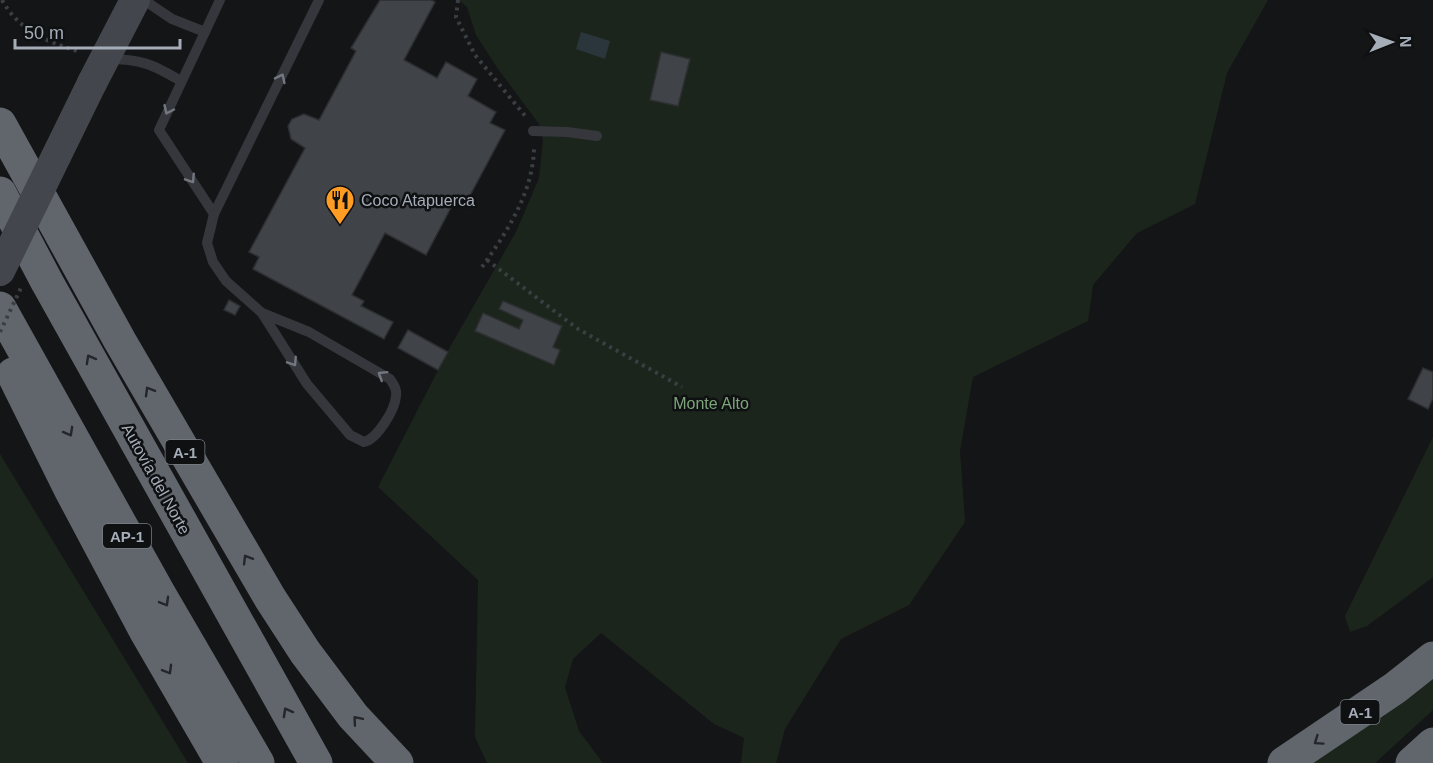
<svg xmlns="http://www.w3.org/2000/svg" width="1433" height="763" viewBox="0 0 1433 763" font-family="Arial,sans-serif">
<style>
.green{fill:#1c251c}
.water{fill:#2a363b}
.building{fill:#404347;stroke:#2e2f33;stroke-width:1.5}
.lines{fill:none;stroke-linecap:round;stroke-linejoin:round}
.path{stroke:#3b3e43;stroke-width:4;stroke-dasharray:3 4.5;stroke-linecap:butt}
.lane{stroke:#35373c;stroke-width:10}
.secondary{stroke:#43464c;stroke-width:30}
.highway{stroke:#61666d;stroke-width:33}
.path-bridge{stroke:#3b3e43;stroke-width:4;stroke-dasharray:3 4.5;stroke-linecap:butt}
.secondary-bridge{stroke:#43464c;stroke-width:30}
.oneway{stroke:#737880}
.oneway2{stroke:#242629}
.labels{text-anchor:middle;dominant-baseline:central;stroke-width:5;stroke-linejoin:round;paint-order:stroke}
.shield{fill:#0f1012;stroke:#787e86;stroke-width:1.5}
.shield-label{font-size:15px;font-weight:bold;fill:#a5adb8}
.poi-label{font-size:16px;fill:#a5adb8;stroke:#0f1012;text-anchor:start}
.park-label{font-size:16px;fill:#7da57a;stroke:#0f1012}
.street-label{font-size:16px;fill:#a5adb8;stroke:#0f1012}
</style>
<rect width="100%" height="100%" fill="#141517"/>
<g class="green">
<polygon points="458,0 1268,0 1227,73 1195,204 1137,233 1093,285 1088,321 973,377 960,451 965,522 909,605 841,639 785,729 776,763 741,763 744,738 714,724 601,633 573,659 565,687 579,731 603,763 487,763 475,737 478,580 378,487 450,347 516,232 539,178 543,141 539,124 498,69 476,35 467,7"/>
<polygon points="1433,437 1433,577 1367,626 1350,632 1345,616"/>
<polygon points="0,454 188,763 0,763"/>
<polygon points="1433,664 1433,710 1375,763 1299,763"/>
</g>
<polygon class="water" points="581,32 610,41 605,59 576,49"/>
<g class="building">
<polygon points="380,0 431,0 435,2 404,60 437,78 446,62 477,79 468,96 496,112 490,123 505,130 466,203 456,198 426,255 385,233 352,295 364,301 361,306 393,322 384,339 253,269 259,257 249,252 305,148 291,139 288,126 292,119 304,114 319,120 356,51 351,48"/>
<polygon points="661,52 690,59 678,106 650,100"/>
<polygon points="229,300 240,306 235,315 224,310"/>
<polygon points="503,301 562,326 553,347 560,350 554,365 475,331 483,313 519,329 523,320 499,309"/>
<polygon points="408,330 448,352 438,370 398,348"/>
<polygon points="1423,368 1433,372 1433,398 1428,409 1408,399"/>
</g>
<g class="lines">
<g class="path">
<path d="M 2,0 C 19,31 48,42 80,52"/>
<polyline points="458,0 456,17 475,55 526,117"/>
<polyline points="487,260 578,329 682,387"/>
<path d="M 482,267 C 507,232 534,191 534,146"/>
</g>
<g class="lane">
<polyline points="144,0 172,19 205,32"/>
<polyline points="220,0 159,130 214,214 319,0"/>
<path d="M 107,59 C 141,59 152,64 181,81"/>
<polyline points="533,131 567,132 597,136"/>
<path d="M 214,214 L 207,243 L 213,262 L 226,281 L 262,313 L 307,384 L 350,435 L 364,442 C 377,439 395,410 396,396 C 397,389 394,385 390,379 L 309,332 L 262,313"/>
</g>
<polyline class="secondary" points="92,83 135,0"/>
<g class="highway">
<polyline points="0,124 120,341 270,598 305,652 353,716 397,763"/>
<polyline points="0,193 47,282 316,763"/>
<polyline points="0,308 159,593 258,763"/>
<polyline points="13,374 70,489 146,632 222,763"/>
<polyline points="1284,763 1395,688 1433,658"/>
<polyline points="1412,763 1433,744"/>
</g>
<polyline class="path-bridge" points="0,332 21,288"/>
<polyline class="secondary-bridge" points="0,271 92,83"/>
</g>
<defs><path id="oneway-chevron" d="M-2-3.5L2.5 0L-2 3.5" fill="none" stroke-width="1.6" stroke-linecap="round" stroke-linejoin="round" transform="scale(1.5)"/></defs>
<g class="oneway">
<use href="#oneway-chevron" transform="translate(281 78) rotate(-64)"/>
<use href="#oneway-chevron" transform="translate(168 110) rotate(115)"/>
<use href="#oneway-chevron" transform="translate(191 179) rotate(57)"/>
<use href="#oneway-chevron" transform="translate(293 362) rotate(57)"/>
<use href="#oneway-chevron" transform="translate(382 375) rotate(-148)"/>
</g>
<g class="oneway2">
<use href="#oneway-chevron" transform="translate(90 359) rotate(-119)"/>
<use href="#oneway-chevron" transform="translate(149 391) rotate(-120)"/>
<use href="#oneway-chevron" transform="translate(69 432) rotate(61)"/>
<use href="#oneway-chevron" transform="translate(247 559) rotate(-121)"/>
<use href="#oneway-chevron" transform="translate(165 602) rotate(60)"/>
<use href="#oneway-chevron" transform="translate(168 670) rotate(60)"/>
<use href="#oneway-chevron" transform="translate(287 712) rotate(-119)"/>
<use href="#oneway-chevron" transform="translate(357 720) rotate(-130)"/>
<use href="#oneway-chevron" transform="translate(1318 741) rotate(145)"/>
</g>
<defs>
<g id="restaurant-pin" transform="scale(1.5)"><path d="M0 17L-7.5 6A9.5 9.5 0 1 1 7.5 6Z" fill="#ff9c24" stroke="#0f1012"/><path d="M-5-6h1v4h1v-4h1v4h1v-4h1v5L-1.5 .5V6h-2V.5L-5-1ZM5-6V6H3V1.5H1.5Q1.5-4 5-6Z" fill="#111"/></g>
</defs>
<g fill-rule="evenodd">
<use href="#restaurant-pin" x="340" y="200"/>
</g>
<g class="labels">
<g class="shield">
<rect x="165.5" y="440" width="39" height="24" rx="4.5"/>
<rect x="103" y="524" width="48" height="24" rx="4.5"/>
<rect x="1340.5" y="700" width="39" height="24" rx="4.5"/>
</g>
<g class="shield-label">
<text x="185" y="452">A-1</text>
<text x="127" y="536">AP-1</text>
<text x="1360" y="712">A-1</text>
</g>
<g class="poi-label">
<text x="361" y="200">Coco Atapuerca</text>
</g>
<g class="park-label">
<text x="711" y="403">Monte Alto</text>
</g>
<g class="street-label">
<text transform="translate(156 479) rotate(61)">Autovía del Norte</text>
</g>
</g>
<g transform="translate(1391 42) rotate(89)" stroke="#0f1012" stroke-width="4.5" paint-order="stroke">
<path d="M0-4.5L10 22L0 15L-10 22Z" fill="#a5adb8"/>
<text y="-9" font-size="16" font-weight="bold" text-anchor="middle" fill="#a5adb8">N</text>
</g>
<path d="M15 39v9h165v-9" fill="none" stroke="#a5adb8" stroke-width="3"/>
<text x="24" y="39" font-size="18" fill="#a5adb8" stroke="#0f1012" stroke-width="4.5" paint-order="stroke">50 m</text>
</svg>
